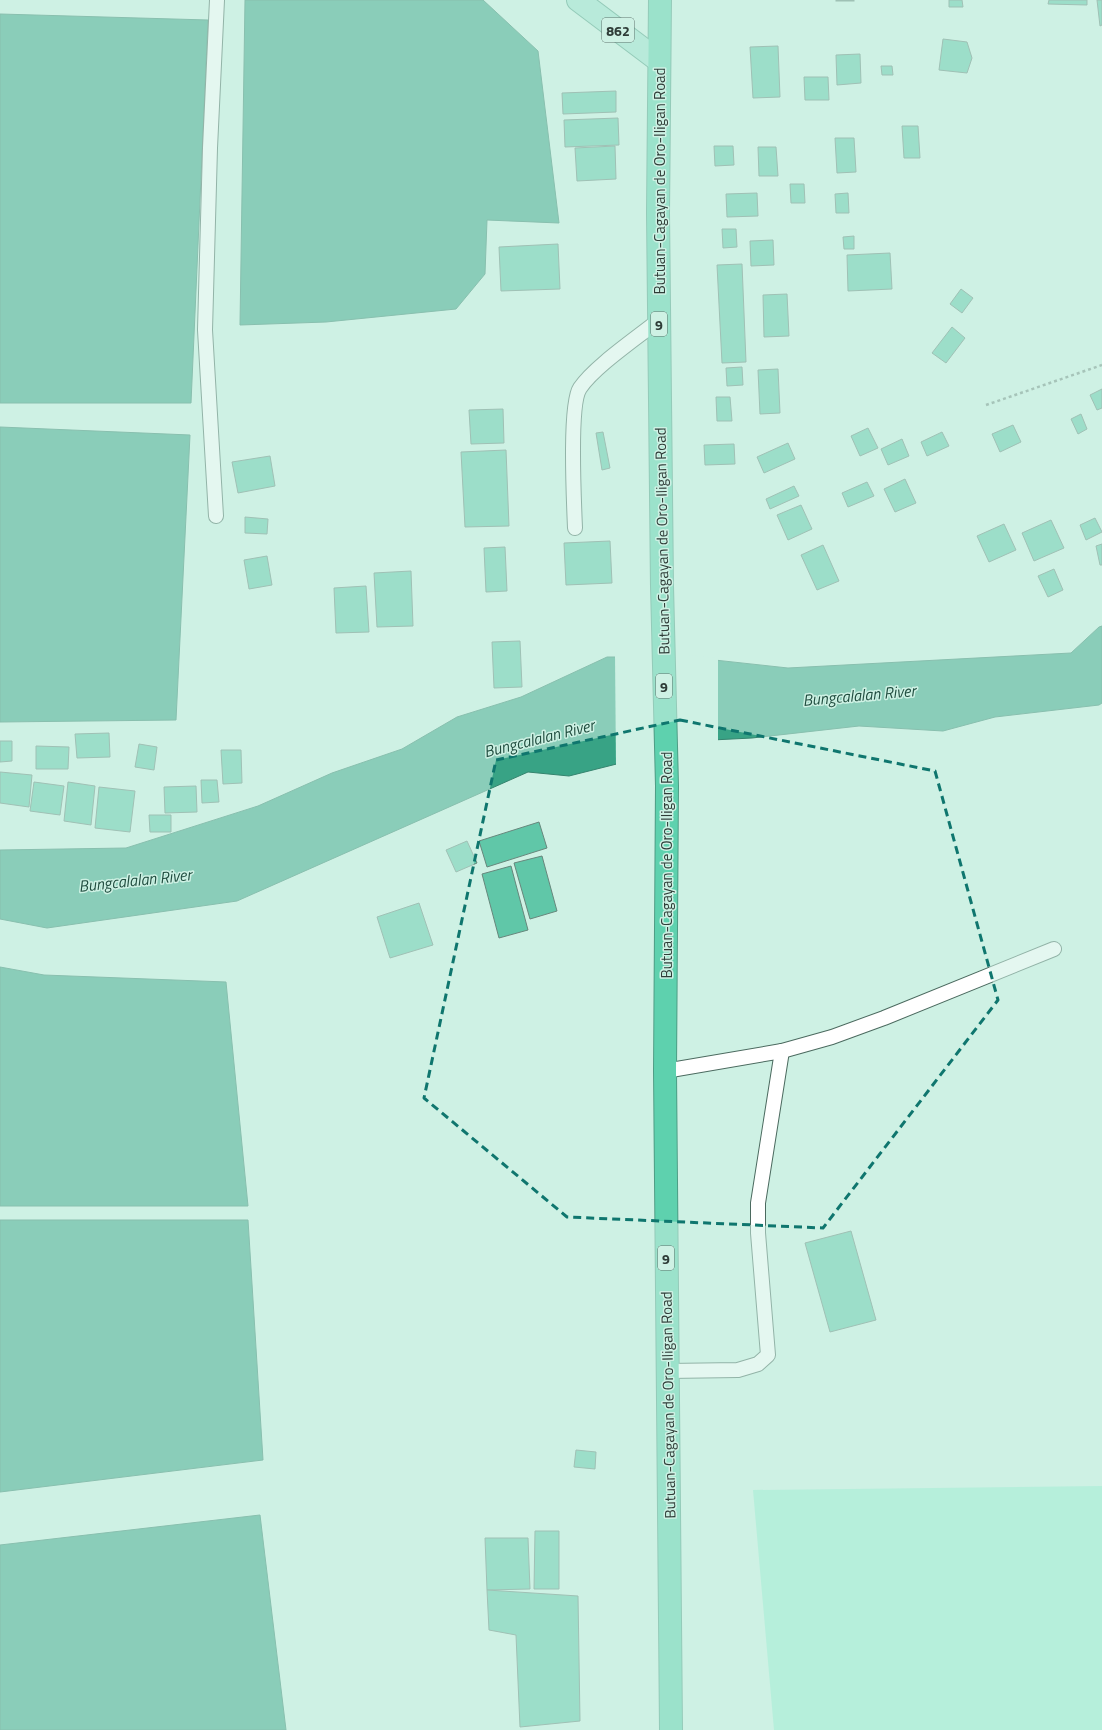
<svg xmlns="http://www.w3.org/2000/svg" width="1102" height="1730" viewBox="0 0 1102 1730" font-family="'Titillium Web',sans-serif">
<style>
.green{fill:#9aedd1}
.water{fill:#38a385;stroke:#35846e}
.pier{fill:#cef1e4}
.building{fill:#60c7a8;stroke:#67877c}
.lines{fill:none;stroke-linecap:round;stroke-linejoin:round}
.lane-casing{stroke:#4b6a5f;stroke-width:16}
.primary-casing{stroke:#4e9d85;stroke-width:24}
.highway-casing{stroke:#4e9d85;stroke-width:24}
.path{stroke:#778f86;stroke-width:2.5;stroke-dasharray:3 3;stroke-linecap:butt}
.lane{stroke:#fff;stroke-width:14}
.primary{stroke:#9ee3ce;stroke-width:22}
.highway{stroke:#5ed1ae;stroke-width:22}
.marked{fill:none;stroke:#0f766e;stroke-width:3;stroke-dasharray:8 5;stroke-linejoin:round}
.labels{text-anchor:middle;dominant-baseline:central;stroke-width:3;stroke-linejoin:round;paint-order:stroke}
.shield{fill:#cef1e4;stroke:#5f736c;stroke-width:1}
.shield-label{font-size:14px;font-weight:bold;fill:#2f3d38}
.street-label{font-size:15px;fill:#2f3d38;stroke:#cef1e4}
.water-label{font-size:16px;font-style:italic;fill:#214e40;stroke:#cef1e4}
</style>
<rect width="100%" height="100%" fill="#cef1e4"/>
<polygon class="green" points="1102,1486 1102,1730 774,1730 753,1490"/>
<g class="water">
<polygon points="245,0 483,0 538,51 559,223 487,220 485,274 456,309 326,322 240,325"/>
<polygon points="0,14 208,20 191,403 0,403"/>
<polygon points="0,427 190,435 176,720 0,722"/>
<polygon points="1102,626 1102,703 1099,705 995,717 943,731 859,726 752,738 712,740 569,776 528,772 237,901 47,928 0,919 0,850 126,848 258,806 332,773 402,749 457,717 521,697 607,657 687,657 788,668 1071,653 1099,627"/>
<polygon points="0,967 44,975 226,982 248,1206 0,1206"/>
<polygon points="0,1220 248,1220 263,1460 0,1492"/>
<polygon points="260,1515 286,1730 0,1730 0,1545"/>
</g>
<polygon class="pier" points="615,655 687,655 718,658 718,741 616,766"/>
<g class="building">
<rect x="836" y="0" width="18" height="1"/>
<polygon points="949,0 962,0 963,7 949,7"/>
<polygon points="1049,0 1087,0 1087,5 1048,4"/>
<polygon points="1097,0 1102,0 1102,25 1100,26"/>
<polygon points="943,39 967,42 972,58 967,73 939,70"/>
<polygon points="778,46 780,97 753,98 750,47"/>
<polygon points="860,54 861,83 837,85 836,55"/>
<polygon points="881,66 892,66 893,75 882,75"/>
<polygon points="804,77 828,77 829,100 805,100"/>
<polygon points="616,91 616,112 563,114 562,93"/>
<polygon points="618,118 619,145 565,147 564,120"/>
<polygon points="902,126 918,126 920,158 904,158"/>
<polygon points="835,138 854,138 856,172 837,173"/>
<polygon points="615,146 616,179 577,181 575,148"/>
<polygon points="714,146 733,146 734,165 715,166"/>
<polygon points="758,147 776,147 778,176 759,176"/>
<polygon points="790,184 804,184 805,203 791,203"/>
<polygon points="757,193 758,216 727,217 726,194"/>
<polygon points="848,193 849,213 836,213 835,194"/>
<polygon points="722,229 736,229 737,247 723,248"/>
<polygon points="854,236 854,249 844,249 843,237"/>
<polygon points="773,240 774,265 751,266 750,241"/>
<polygon points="558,244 560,289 501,291 499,247"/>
<polygon points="890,253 892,289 848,291 847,255"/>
<polygon points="742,264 746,362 722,363 717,265"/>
<polygon points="961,289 973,298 962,313 950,304"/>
<polygon points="787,294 789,336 764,337 763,295"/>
<polygon points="952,327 965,338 946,363 932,353"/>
<polygon points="742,367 743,385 727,386 726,368"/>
<polygon points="778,369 780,413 760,414 758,370"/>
<polygon points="1102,389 1102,408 1097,410 1090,395"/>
<polygon points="716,397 730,397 732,421 717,421"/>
<polygon points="503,409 504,443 471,444 469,410"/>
<polygon points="1081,414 1087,429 1078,434 1071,419"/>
<polygon points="1013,425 1021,442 1000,452 992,434"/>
<polygon points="868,428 878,448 860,456 851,436"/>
<polygon points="603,432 610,468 602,470 596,433"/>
<polygon points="942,432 949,446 927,456 921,442"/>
<polygon points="902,439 909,456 888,465 881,449"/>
<polygon points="788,443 795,459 764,473 757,457"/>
<polygon points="734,444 735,464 705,465 704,445"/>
<polygon points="506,450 509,526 465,527 461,452"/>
<polygon points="270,456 275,486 238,493 232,462"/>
<polygon points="905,479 916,503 895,512 884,489"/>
<polygon points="867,482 874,496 848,507 842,493"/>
<polygon points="794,486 799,496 770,509 766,499"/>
<polygon points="801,505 812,529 788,540 777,515"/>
<polygon points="245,517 268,519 267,534 245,533"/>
<polygon points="1095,518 1102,532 1086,540 1080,525"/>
<polygon points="1051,520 1064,548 1034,561 1022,533"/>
<polygon points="1004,524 1016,550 989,562 977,536"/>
<polygon points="610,541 612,583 566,585 564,543"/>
<polygon points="1102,544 1102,565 1100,565 1096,546"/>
<polygon points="823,545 839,581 817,590 801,555"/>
<polygon points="505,547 507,591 486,592 484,548"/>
<polygon points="267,556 272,585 249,589 244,560"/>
<polygon points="1054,569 1063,590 1048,597 1038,576"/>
<polygon points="411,571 413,626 377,627 374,573"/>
<polygon points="366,586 369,632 336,633 334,588"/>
<polygon points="520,641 522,687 494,688 492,642"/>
<polygon points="109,733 110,757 77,758 75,734"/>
<polygon points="0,741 12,741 12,761 0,762"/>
<polygon points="139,744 157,747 154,770 135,767"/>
<polygon points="36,746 69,747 68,769 36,769"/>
<polygon points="221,750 241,750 242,783 223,784"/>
<polygon points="0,772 32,775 29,807 0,803"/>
<polygon points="201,780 217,780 219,802 202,803"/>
<polygon points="34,782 64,786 60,815 30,811"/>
<polygon points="68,782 95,786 91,825 64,821"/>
<polygon points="196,786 197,812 165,813 164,787"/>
<polygon points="99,787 135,791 130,832 95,828"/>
<polygon points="149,815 171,815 171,832 150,832"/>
<polygon points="539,822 547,848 487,867 479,841"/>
<polygon points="467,841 477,863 456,872 446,850"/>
<polygon points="542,856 557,911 530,919 514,863"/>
<polygon points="511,866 528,930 499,938 482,874"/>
<polygon points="419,903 433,945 390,958 377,917"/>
<polygon points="851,1231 876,1320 830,1332 805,1243"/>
<polygon points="576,1450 596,1452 595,1469 574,1467"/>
<polygon points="535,1531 559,1531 559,1589 534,1589"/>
<polygon points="485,1538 528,1538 530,1589 487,1590"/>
<polygon points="487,1590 578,1596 580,1721 520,1727 516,1635 489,1630"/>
</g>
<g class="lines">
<g class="lane-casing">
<g id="lane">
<polyline points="216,516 205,330 210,148 217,0"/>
<path d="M 575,528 C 574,503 569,404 580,388 C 595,366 637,338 659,320"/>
<polyline points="665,1071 782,1051 832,1037 884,1018 1054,949"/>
<polyline points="668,1371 738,1370 758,1364 768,1355 758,1233 758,1203 782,1051"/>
</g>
</g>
<g class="primary-casing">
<polyline id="primary" points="578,0 659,61"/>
</g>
<g class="highway-casing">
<polyline id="highway" points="660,0 658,213 662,586 667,786 665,1071 671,1730"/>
</g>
<polyline class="path" points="986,405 1102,365"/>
<use href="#lane" class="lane"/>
<use href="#primary" class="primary"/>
<use href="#highway" class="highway"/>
</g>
<path d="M0 0H1102V1730H0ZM 680,720 L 935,771 L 998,1000 L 823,1228 L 567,1217 L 424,1098 L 496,760 Z" fill="#cef1e4" fill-opacity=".55" fill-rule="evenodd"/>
<path class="marked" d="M 680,720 L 935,771 L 998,1000 L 823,1228 L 567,1217 L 424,1098 L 496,760 Z"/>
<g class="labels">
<g class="shield">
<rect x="602" y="18" width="32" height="24" rx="3"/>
<rect x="651" y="312" width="16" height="24" rx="3"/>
<rect x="656" y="674" width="16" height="24" rx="3"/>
<rect x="658" y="1246" width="16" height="24" rx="3"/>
</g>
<g class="shield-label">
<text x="618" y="30">862</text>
<text x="659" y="324">9</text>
<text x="664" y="686">9</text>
<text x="666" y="1258">9</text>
</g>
<g class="street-label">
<text transform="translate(659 181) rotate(-90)">Butuan-Cagayan de Oro-Iligan Road</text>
<text transform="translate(662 541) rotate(-91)">Butuan-Cagayan de Oro-Iligan Road</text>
<text transform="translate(666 865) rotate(-90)">Butuan-Cagayan de Oro-Iligan Road</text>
<text transform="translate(668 1405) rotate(-91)">Butuan-Cagayan de Oro-Iligan Road</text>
</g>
<g class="water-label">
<text transform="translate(859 695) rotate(-5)">Bungcalalan River</text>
<text transform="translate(539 738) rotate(-14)">Bungcalalan River</text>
<text transform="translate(135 880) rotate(-6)">Bungcalalan River</text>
</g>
</g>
</svg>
